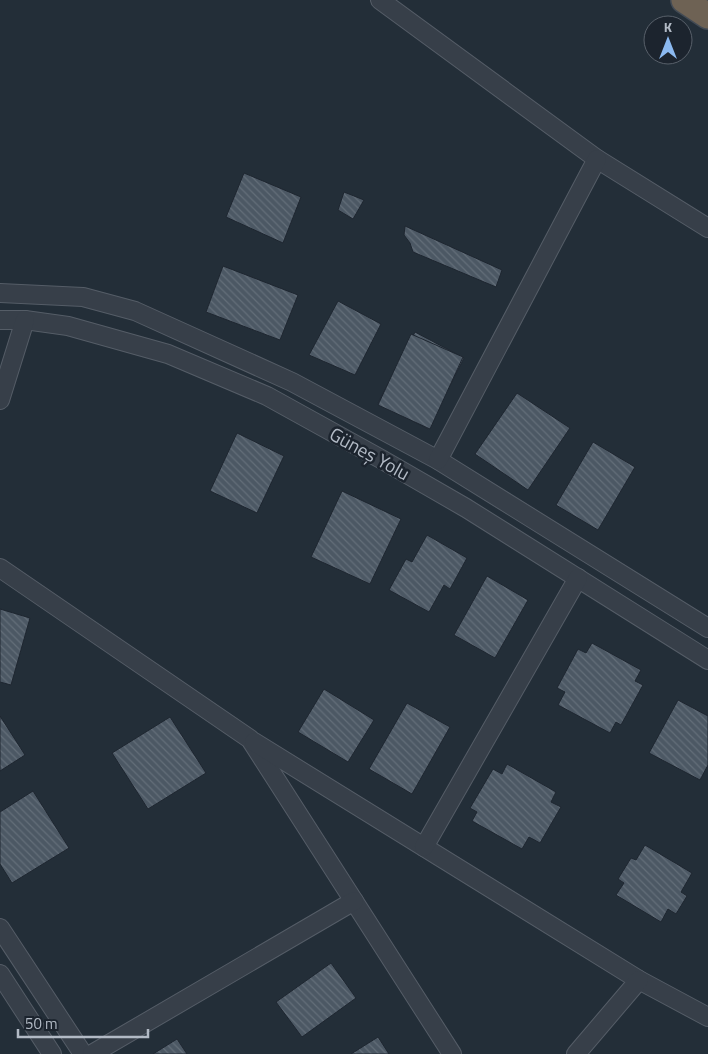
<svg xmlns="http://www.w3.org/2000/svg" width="708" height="1054" viewBox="0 0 708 1054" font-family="'Titillium Web',sans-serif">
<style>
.building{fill:url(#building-back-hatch);stroke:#1e2630}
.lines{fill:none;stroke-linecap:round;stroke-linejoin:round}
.minor-casing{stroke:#555d67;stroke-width:20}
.highway-casing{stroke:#424a54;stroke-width:28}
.minor{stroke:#373f49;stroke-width:18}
.highway{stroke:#6e6254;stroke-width:25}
.labels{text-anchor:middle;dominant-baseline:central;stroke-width:5;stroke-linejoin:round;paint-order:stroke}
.street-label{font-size:19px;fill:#b2bac5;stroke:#1c242e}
</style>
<defs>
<pattern id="building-back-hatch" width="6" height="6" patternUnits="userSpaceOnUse" patternTransform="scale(1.25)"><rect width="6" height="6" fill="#4c5864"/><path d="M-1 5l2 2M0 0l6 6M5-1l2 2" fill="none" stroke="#636e79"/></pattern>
</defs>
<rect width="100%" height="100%" fill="#232e38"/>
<g class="building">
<polygon points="244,173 301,197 283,243 226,217"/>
<polygon points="344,192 364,200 353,219 338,210"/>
<polygon points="405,226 502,270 496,287 413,252 410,243 404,235"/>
<polygon points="223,266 298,295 280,340 206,312"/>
<polygon points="338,301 381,324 355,375 309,355"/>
<polygon points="415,332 464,358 428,429 378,403"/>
<polygon points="411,334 463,357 430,429 378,405"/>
<polygon points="517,393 570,428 528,490 475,454"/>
<polygon points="237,433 284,456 257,513 210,491"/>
<polygon points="593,442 635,467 598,530 556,505"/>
<polygon points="342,491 401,519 370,584 311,557"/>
<polygon points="427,535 467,558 450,589 444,585 429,612 389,590 406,559 412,562"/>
<polygon points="487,576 528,600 495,658 454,635"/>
<polygon points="0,609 30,618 11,685 0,682"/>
<polygon points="592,643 641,670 635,681 643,685 621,725 616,722 610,733 558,705 565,692 557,688 578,649 586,653"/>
<polygon points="324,689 374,720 348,762 298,732"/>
<polygon points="678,700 708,716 708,765 700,780 649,753"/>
<polygon points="407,703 450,727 412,794 369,769"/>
<polygon points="0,716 25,755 0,771"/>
<polygon points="170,717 206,773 148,809 112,753"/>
<polygon points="507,764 556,792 551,802 561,807 540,843 529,837 522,849 472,821 477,812 470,808 493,769 502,774"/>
<polygon points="33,791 69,848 12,883 0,864 0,812"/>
<polygon points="645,845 692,873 681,892 687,896 676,914 668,909 661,922 616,895 624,883 618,879 631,858 636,860"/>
<polygon points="331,963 356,998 302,1037 276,1002"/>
<polygon points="378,1037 389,1054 351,1054"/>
<polygon points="177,1039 187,1054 153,1054"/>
</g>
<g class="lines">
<g class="minor-casing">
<g id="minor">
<polyline points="380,0 597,159 708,228"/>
<polyline points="0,293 83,297 135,311 292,382 438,460 708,628"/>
<polyline points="0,320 25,320 68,326 168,354 267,396 381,459 466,508 708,660"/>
<polyline points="0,400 25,320"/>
<polyline points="438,460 597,159"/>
<polyline points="0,568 250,739 452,1054"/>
<polyline points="254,742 639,980 708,1017"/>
<polyline points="424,847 578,578"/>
<polyline points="0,928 83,1054"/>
<polyline points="0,974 52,1054"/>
<polyline points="92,1054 354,901"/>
<polyline points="576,1054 639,980"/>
</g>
</g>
<g class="highway-casing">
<polyline id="highway" points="684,0 708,16"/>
</g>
<use href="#minor" class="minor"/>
<use href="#highway" class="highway"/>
</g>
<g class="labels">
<g class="street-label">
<text transform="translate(370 453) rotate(29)">Güneş Yolu</text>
</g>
</g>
<g transform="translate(668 40)"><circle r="24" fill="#1c242e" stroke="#58606a"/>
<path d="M0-4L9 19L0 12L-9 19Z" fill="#8bb9f0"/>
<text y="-8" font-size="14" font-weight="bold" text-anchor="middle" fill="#b2bac5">K</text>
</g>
<path d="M18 1029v8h130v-8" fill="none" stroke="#b2bac5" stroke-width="2.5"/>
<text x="25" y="1029" font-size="15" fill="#b2bac5" stroke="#1c242e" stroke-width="4" paint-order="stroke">50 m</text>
</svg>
